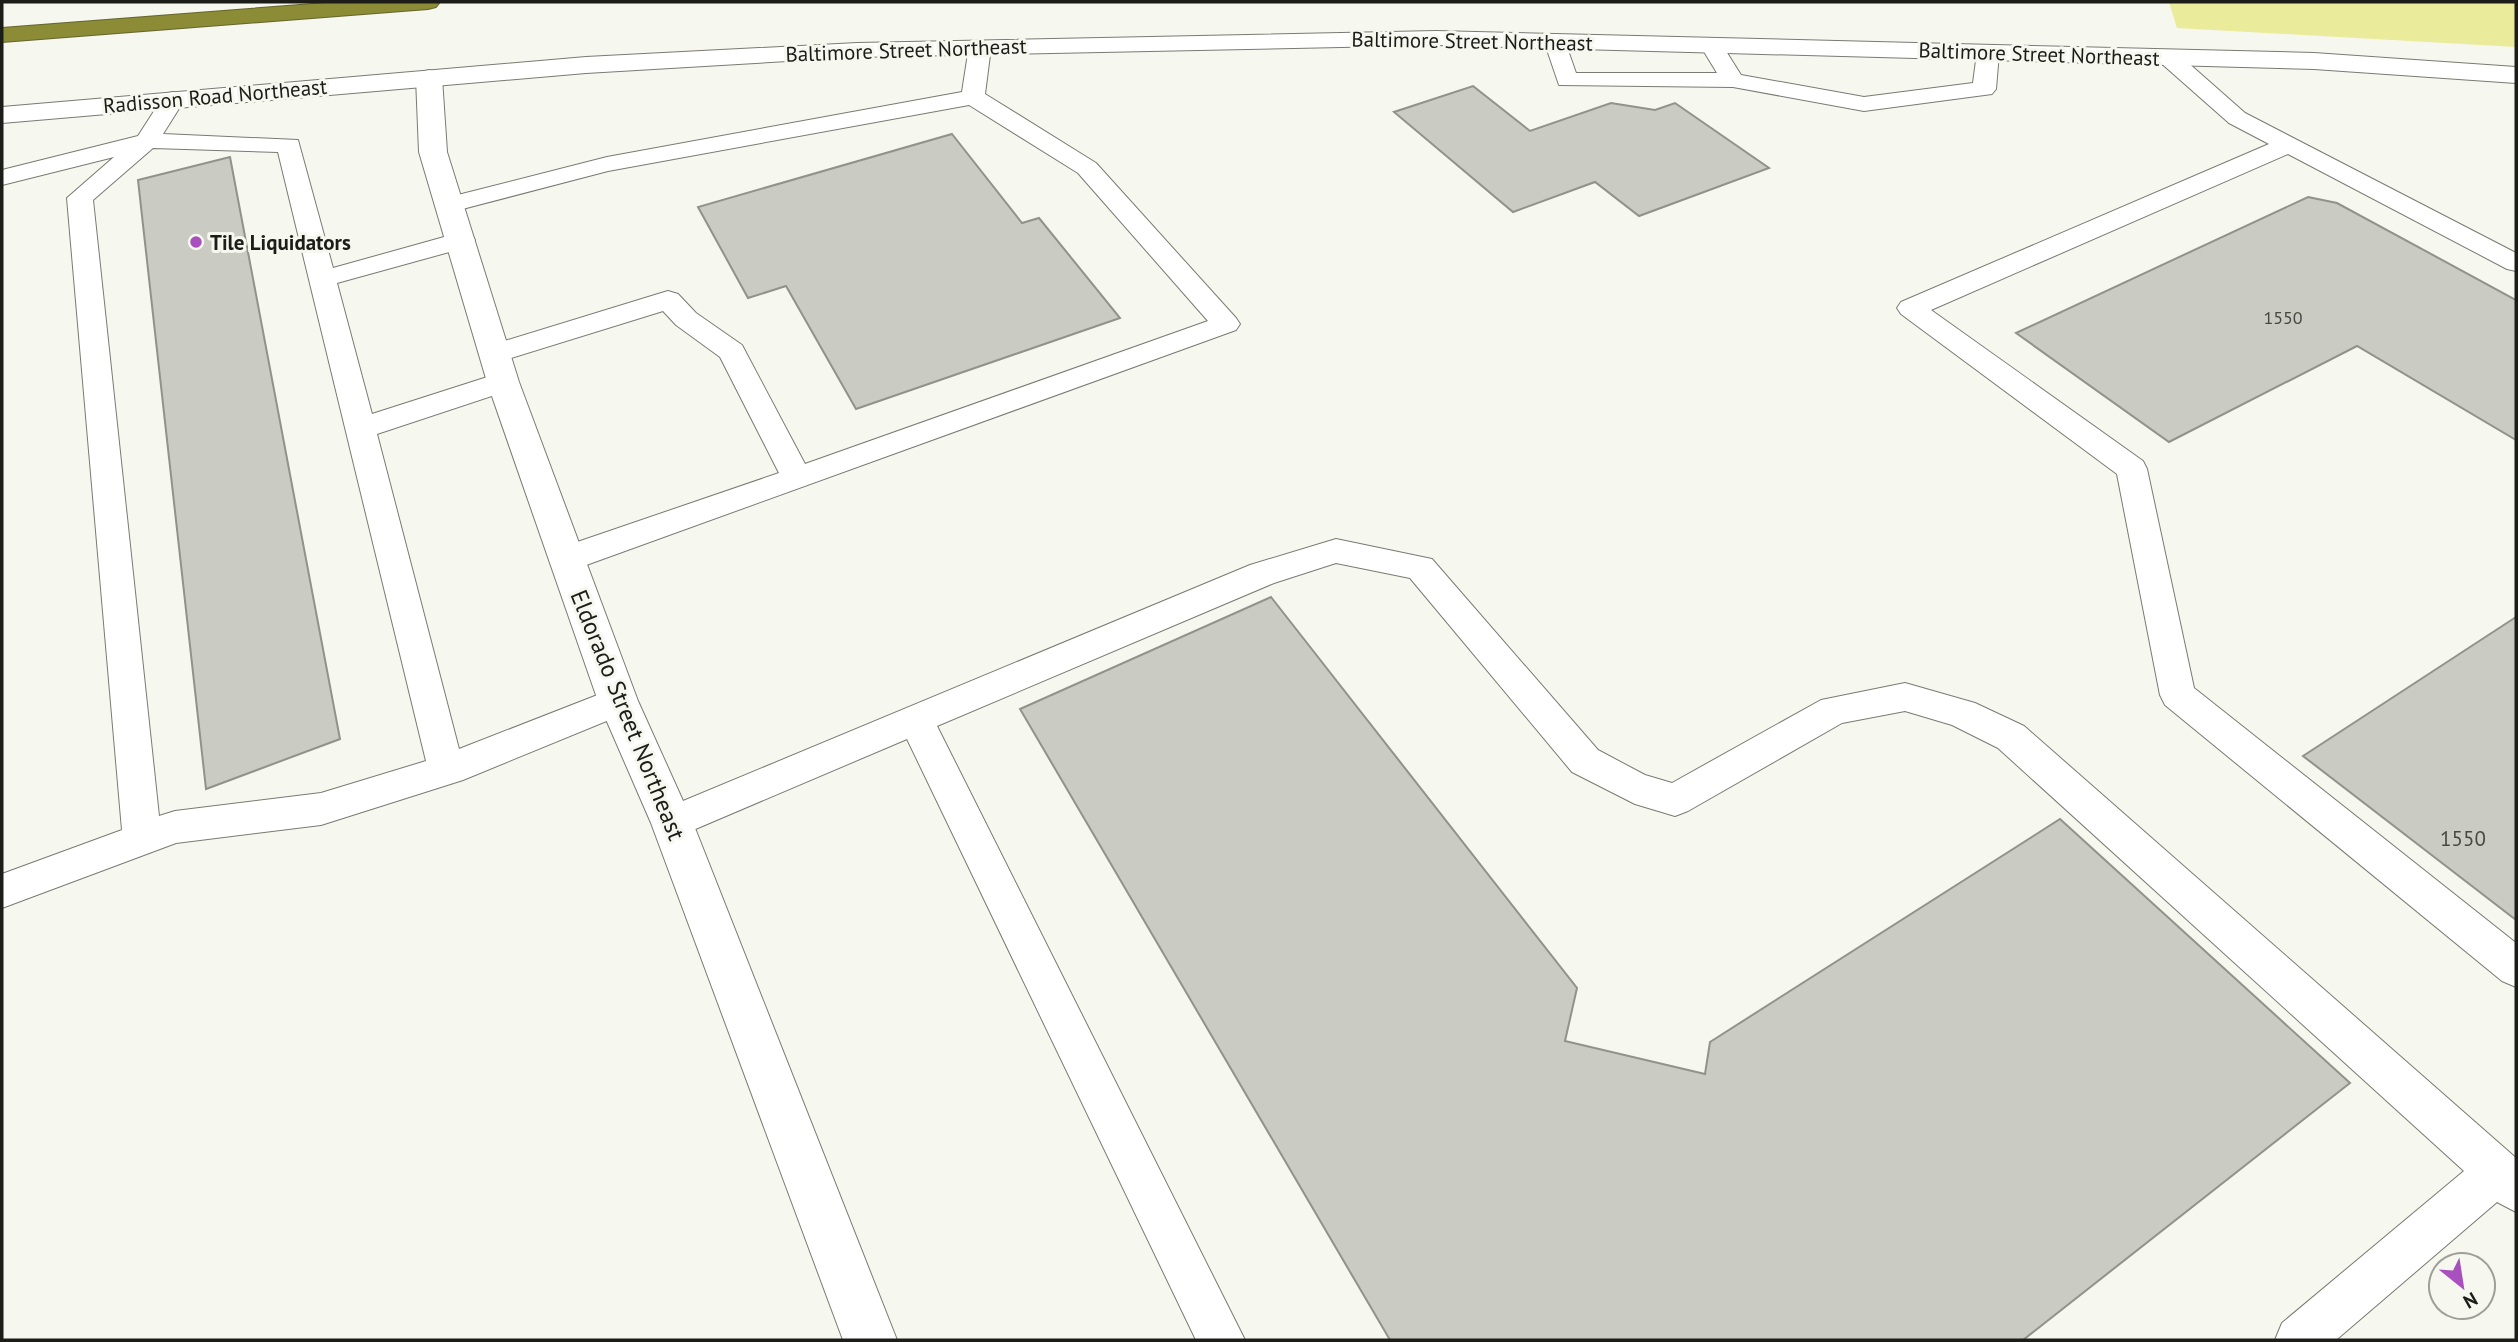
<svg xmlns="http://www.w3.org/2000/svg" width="2518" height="1342" viewBox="0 0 2518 1342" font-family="'PT Sans',sans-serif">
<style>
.green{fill:#eaeb9b}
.building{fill:#cacbc2;stroke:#91928a;stroke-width:2}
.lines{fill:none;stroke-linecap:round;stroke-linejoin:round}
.lane-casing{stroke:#7a7a72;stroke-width:2}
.street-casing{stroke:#7a7a72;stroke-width:2}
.secondary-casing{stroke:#7a7a72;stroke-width:2}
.highway-casing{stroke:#65652c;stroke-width:2}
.lane{fill:#fff;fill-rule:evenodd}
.street{fill:#fff;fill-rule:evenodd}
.secondary{fill:#fff;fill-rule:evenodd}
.highway{fill:#8c8c36;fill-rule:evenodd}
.poi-dot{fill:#a850be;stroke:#f6f7ee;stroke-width:2.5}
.labels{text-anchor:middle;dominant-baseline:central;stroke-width:6;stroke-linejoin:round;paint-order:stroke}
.far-number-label{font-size:18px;fill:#484843}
.far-street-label{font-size:21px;fill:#1c1c19;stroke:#f6f7ee}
.far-poi-label{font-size:21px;font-weight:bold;fill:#1c1c19;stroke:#f6f7ee;text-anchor:start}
.number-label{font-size:21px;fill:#484843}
.street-label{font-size:24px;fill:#1c1c19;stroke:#f6f7ee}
</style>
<rect width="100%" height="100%" fill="#f6f7ee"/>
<polygon class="green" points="2169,2 2516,2 2516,47 2177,28"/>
<g class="building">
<polygon points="1473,86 1530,131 1611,103 1655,110 1675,103 1769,168 1639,216 1595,182 1513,212 1394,112"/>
<polygon points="952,134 1022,223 1039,218 1120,318 856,409 786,286 748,298 698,207"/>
<polygon points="230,157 340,739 206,789 138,180"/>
<polygon points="2308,197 2337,203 2516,300 2516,440 2357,346 2169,442 2016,333"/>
<polygon points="1271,597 1577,988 1565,1041 1705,1074 1710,1042 2060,819 2350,1083 2023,1340 1390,1340 1020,709"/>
<polygon points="2516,617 2516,920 2303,756"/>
</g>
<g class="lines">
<g class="lane-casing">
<g id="lane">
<polygon points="1555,34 1563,36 1576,73 1717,73 1700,45 1703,40 1719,40 1741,75 1864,97 1973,83 1977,53 1980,48 1996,48 1999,53 1996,89 1992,94 1864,111 1733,87 1559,85 1544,41 1547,36"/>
<polygon points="980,40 988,42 991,47 985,94 1096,163 1236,318 1240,324 1236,330 578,568 566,571 554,568 550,559 554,550 779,473 720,357 676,325 663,311 495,363 485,361 481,354 485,347 658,294 668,291 678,294 696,313 742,345 805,464 1208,321 1078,173 969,105 608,171 451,212 442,209 438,204 442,199 607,157 962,92 969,47 972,42"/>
<polygon points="2169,51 2177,53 2245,113 2516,253 2516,271 2507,269 2288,154 1931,310 2143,461 2147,469 2194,688 2516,943 2516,987 2502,981 2165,705 2160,695 2117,474 1901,314 1897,308 1901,302 2269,144 2229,123 2161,63 2158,58 2161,53"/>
<path d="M 173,92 L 181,94 L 185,99 L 163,134 L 298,140 L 333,268 L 462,232 L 471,234 L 475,240 L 471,246 L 337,283 L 372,414 L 503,372 L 513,375 L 518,382 L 513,389 L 377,434 L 459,749 L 618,687 L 631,691 L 636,701 L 631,711 L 463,780 L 321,825 L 176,843 L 2,908 L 2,874 L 122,830 L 67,198 L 114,157 L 2,185 L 2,170 L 138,136 L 165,94 ZM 153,148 L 278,152 L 426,761 L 321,793 L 175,811 L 159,816 L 93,200 Z"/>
<polygon points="1336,539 1432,559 1598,750 1645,775 1672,783 1821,700 1905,683 1975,703 2024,726 2516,1158 2516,1212 2497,1202 2336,1340 2275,1340 2282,1323 2464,1171 1998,748 1952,725 1905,711 1842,723 1688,811 1675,816 1635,804 1572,772 1410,578 1336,563 1274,583 937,726 1245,1340 1196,1340 907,739 672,839 659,835 653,823 659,811 1250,565"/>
</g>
</g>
<g class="street-casing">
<polygon id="street" points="429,70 438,73 442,78 447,152 519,382 638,701 693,823 897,1340 843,1340 651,823 598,701 487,382 419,152 416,78 420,73"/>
</g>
<g class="secondary-casing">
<polygon id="secondary" points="1436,31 2314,53 2516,67 2516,83 2314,69 1436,45 857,57 586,73 2,123 2,107 586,57 857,43"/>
</g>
<g class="highway-casing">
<polygon id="highway" points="339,2 440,2 436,7 428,9 2,42 2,28"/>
</g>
<use href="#lane" class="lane"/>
<use href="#street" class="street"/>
<use href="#secondary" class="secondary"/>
<use href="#highway" class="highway"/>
</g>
<circle class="poi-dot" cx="196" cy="242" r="7"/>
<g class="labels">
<g class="far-number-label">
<text x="2283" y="317">1550</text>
</g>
<g class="far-street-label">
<text transform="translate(1472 41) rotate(1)">Baltimore Street Northeast</text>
<text transform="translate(906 50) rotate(-2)">Baltimore Street Northeast</text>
<text transform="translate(2039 54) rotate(2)">Baltimore Street Northeast</text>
<text transform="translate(215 96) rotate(-5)">Radisson Road Northeast</text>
</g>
<g class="far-poi-label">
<text x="210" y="242">Tile Liquidators</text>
</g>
<g class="number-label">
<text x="2463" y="838">1550</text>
</g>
<g class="street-label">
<text transform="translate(628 715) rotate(68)">Eldorado Street Northeast</text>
</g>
</g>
<rect width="2518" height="1342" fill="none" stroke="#1c1c19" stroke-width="7"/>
<g transform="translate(2462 1286) rotate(150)"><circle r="33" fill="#f6f7ee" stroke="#9f9f99" stroke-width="2"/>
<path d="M0-5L12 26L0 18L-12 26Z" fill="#a850be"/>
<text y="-10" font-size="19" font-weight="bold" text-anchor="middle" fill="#1c1c19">N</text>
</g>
</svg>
